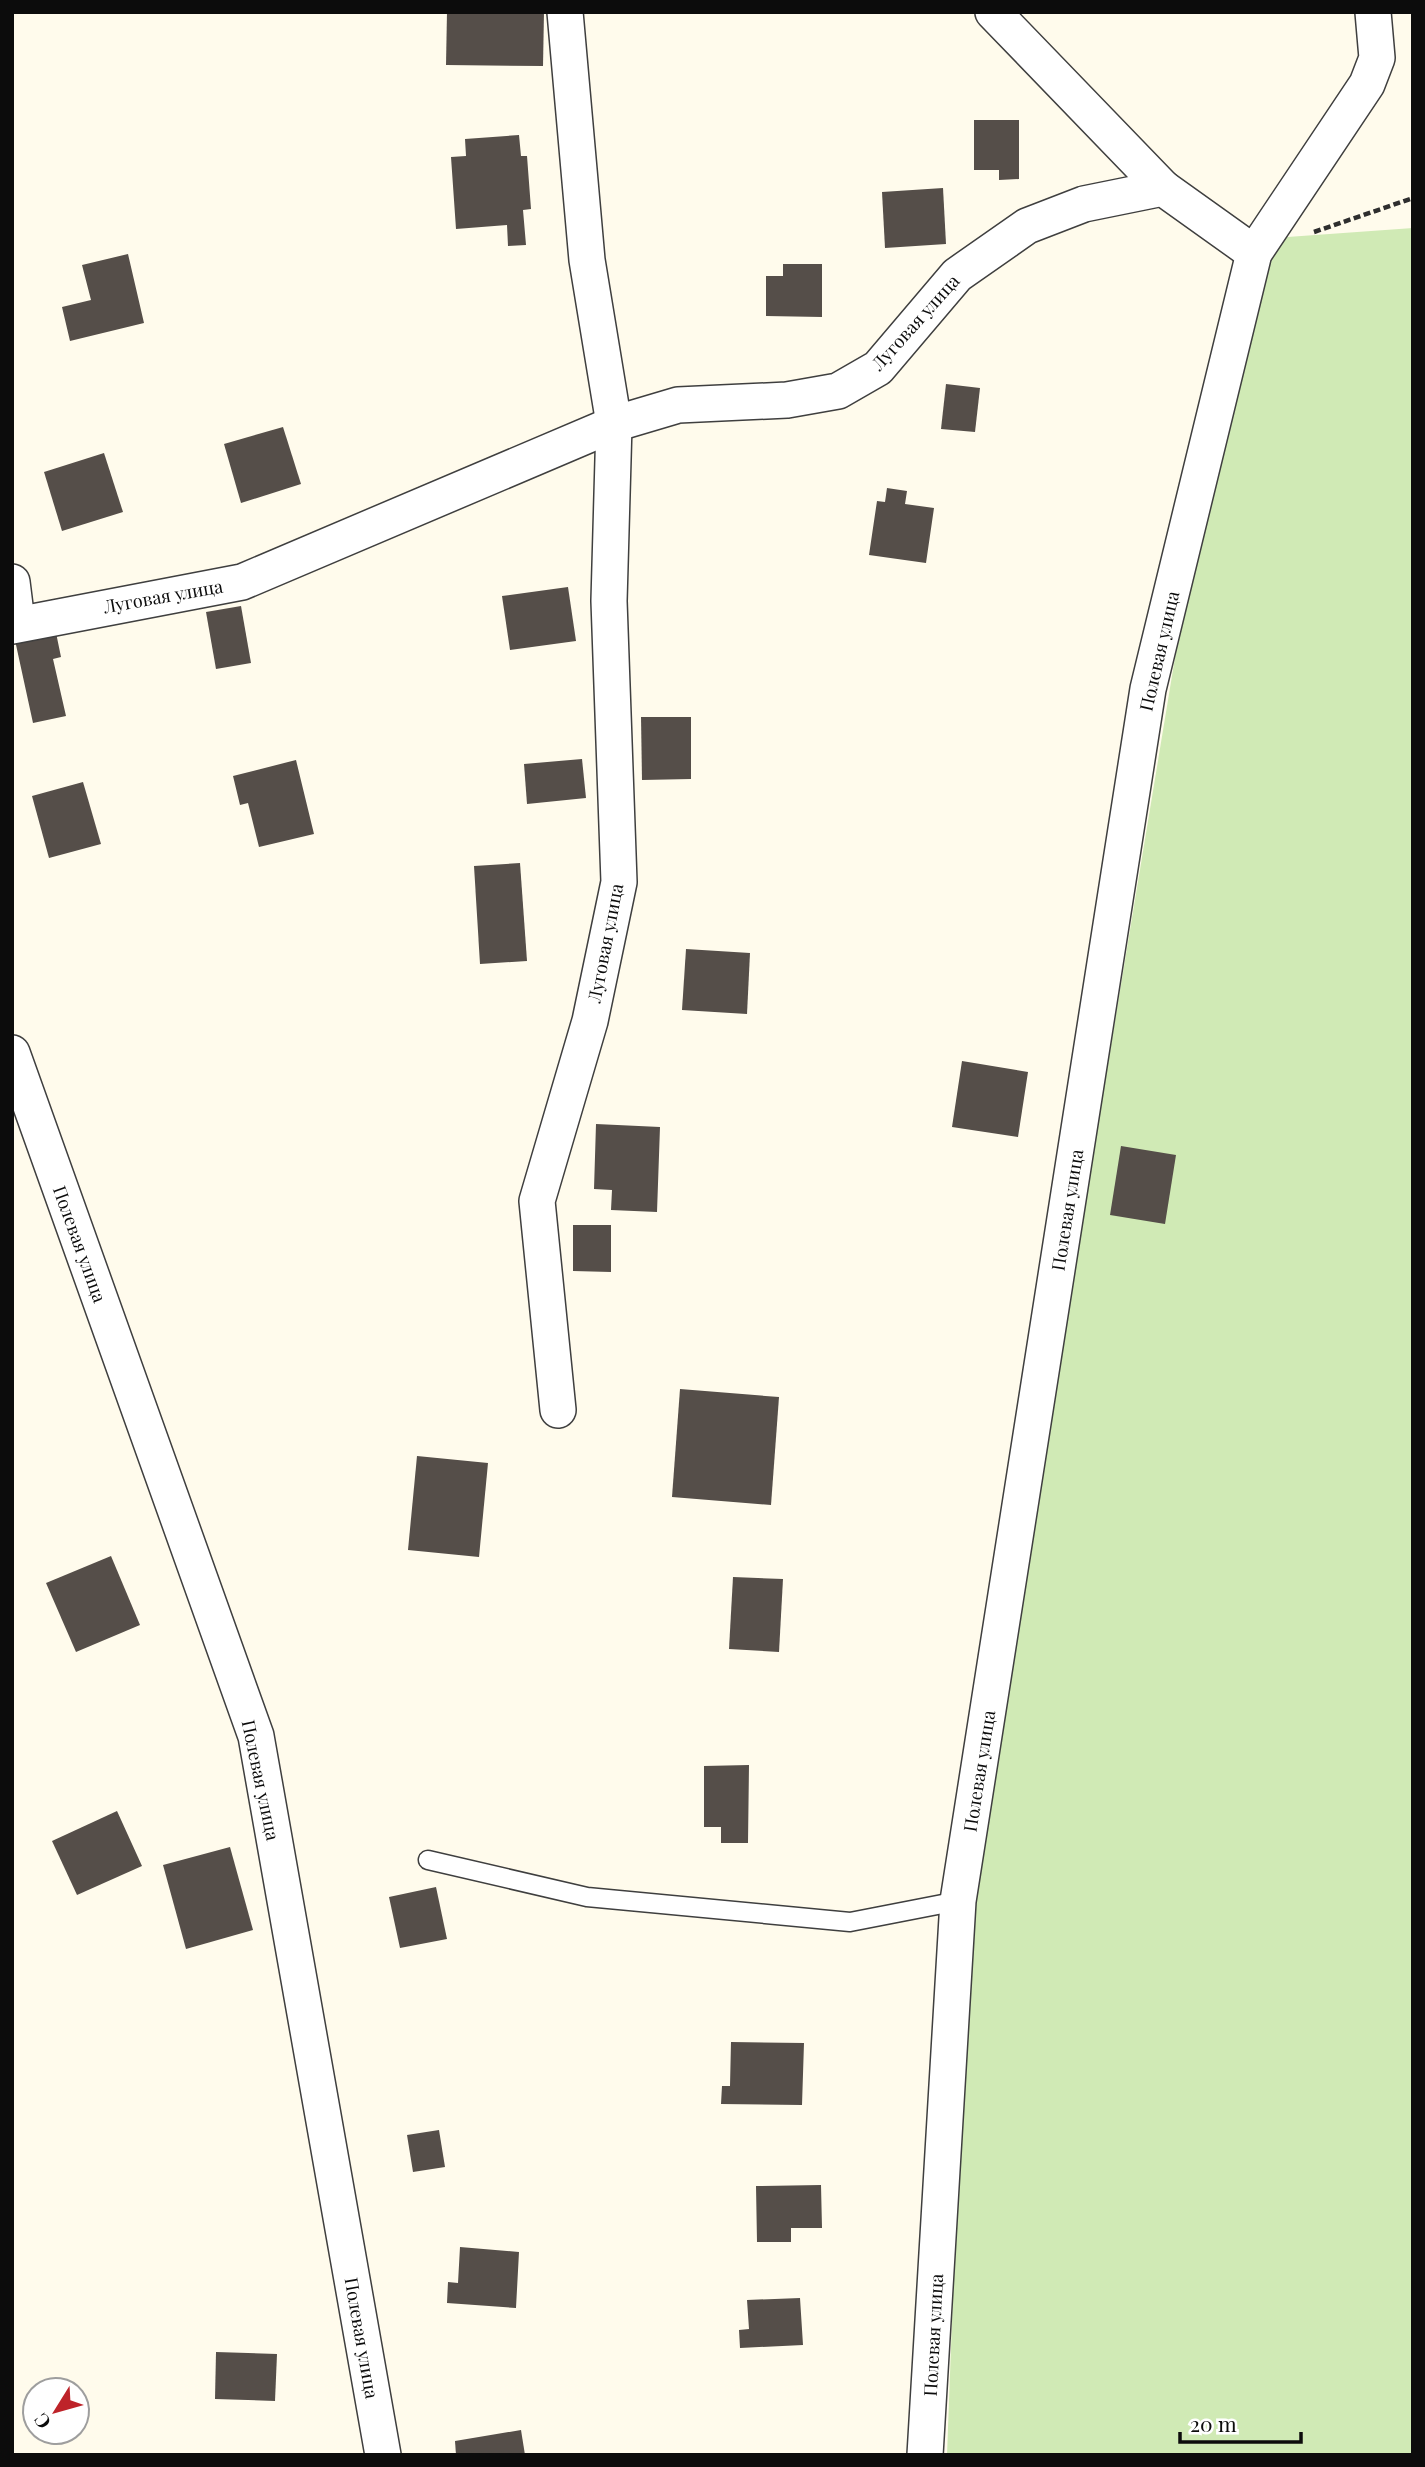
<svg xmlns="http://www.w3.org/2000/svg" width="1425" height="2467" viewBox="0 0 1425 2467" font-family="'Playfair Display',serif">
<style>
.green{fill:#d0eab5}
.building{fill:#554e49}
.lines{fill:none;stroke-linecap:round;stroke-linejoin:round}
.lane-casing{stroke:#3f3f3f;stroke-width:21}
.street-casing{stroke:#3f3f3f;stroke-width:38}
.path{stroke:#2e2e2e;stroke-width:4.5;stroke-dasharray:7 3.5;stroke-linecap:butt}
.lane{stroke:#fff;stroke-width:18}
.street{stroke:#fff;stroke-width:35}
.labels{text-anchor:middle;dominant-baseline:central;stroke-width:7;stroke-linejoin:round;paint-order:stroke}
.street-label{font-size:18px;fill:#0c0c0c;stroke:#fff}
</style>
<rect width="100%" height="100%" fill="#fffbec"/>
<polygon class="green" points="1413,228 1413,2455 947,2455 967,1917 1244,240"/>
<g class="building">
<polygon points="447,12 544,12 543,66 446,65"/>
<polygon points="974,120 1019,120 1019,179 999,180 999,170 974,170"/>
<polygon points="519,135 521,156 527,156 531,209 523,210 526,245 508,246 507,225 456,229 451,157 466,156 465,139"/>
<polygon points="943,188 946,244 885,248 882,192"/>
<polygon points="128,254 144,323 70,341 62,307 91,300 82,265"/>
<polygon points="783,264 822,264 822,317 766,316 766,276 783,276"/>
<polygon points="946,384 980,388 975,432 941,429"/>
<polygon points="283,427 301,484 241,503 224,444"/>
<polygon points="104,453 123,512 62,531 44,472"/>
<polygon points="887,488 907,491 905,504 934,508 926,563 869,555 877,501 885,502"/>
<polygon points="568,587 576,641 510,650 502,596"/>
<polygon points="241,606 251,663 216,669 206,612"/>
<polygon points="54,623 61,657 53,659 66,716 33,723 13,631"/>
<polygon points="641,717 691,717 691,779 642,780"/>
<polygon points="582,759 586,798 527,804 524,764"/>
<polygon points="296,760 314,834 259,847 248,803 240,805 233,776"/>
<polygon points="83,782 101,844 49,858 32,796"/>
<polygon points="520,863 527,961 480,964 474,866"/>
<polygon points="686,949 750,953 747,1014 682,1010"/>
<polygon points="962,1061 1028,1072 1018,1137 952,1127"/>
<polygon points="596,1124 660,1127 657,1212 611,1210 612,1190 594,1189"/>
<polygon points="1121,1146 1176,1155 1165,1224 1110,1215"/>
<polygon points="573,1225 611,1225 611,1272 573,1271"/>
<polygon points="680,1389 779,1397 771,1505 672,1497"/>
<polygon points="417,1456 488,1463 479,1557 408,1550"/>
<polygon points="111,1556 140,1625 76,1652 46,1583"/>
<polygon points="733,1577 783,1579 779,1652 729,1649"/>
<polygon points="749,1765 748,1843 721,1843 721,1827 704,1827 704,1766"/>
<polygon points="117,1811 142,1866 77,1895 52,1841"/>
<polygon points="230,1847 253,1930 186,1949 163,1865"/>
<polygon points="436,1887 447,1939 400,1948 389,1897"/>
<polygon points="731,2042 804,2043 802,2105 721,2104 722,2086 730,2086"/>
<polygon points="439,2130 445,2167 413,2172 407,2135"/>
<polygon points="821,2185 822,2228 791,2228 791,2242 757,2242 756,2186"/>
<polygon points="460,2247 519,2252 516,2308 447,2303 448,2282 458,2283"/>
<polygon points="800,2298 803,2345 740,2348 739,2330 749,2329 747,2300"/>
<polygon points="216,2352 277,2354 275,2401 215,2399"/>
<polygon points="521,2430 525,2455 456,2455 455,2441"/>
</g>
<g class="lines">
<g class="lane-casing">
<polyline id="lane" points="428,1860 587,1897 850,1922 958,1901"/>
</g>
<g class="street-casing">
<g id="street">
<polyline points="993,12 1163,188"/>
<polyline points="12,582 17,622"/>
<polyline points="12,626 242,582 614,424 678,405 787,400 838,391 878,368 957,275 1027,226 1084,204 1163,188 1254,253"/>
<polyline points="12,1053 256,1736 383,2455"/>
<polyline points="558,1410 537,1201 590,1021 619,882 609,601 614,424 587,260 565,12"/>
<polyline points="925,2455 958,1901 1148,689 1254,253 1367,84 1377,58 1373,12"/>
</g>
</g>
<polyline class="path" points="1314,232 1413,198"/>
<use href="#lane" class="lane"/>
<use href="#street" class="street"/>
</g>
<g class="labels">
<g class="street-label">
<text transform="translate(915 322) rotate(-48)">Луговая улица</text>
<text transform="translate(163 596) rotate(-10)">Луговая улица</text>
<text transform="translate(1159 651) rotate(-77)">Полевая улица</text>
<text transform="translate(605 943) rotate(-79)">Луговая улица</text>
<text transform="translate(1067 1210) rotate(-81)">Полевая улица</text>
<text transform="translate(80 1244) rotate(70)">Полевая улица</text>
<text transform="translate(979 1771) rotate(-81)">Полевая улица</text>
<text transform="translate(261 1780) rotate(78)">Полевая улица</text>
<text transform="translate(933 2335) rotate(-87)">Полевая улица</text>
<text transform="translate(362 2338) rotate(80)">Полевая улица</text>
</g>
</g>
<rect width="1425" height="2467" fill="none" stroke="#0c0c0c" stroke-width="28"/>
<g transform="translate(56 2411) rotate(233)"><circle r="33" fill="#ffffff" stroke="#9e9e9e" stroke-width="2"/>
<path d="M0-5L12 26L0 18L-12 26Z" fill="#be2329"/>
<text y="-10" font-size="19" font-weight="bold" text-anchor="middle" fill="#0c0c0c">С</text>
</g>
<path d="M1180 2432v10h121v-10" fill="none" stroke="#0c0c0c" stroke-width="3.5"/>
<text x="1190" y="2432" font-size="21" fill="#0c0c0c" stroke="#ffffff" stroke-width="5" paint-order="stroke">20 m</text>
</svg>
